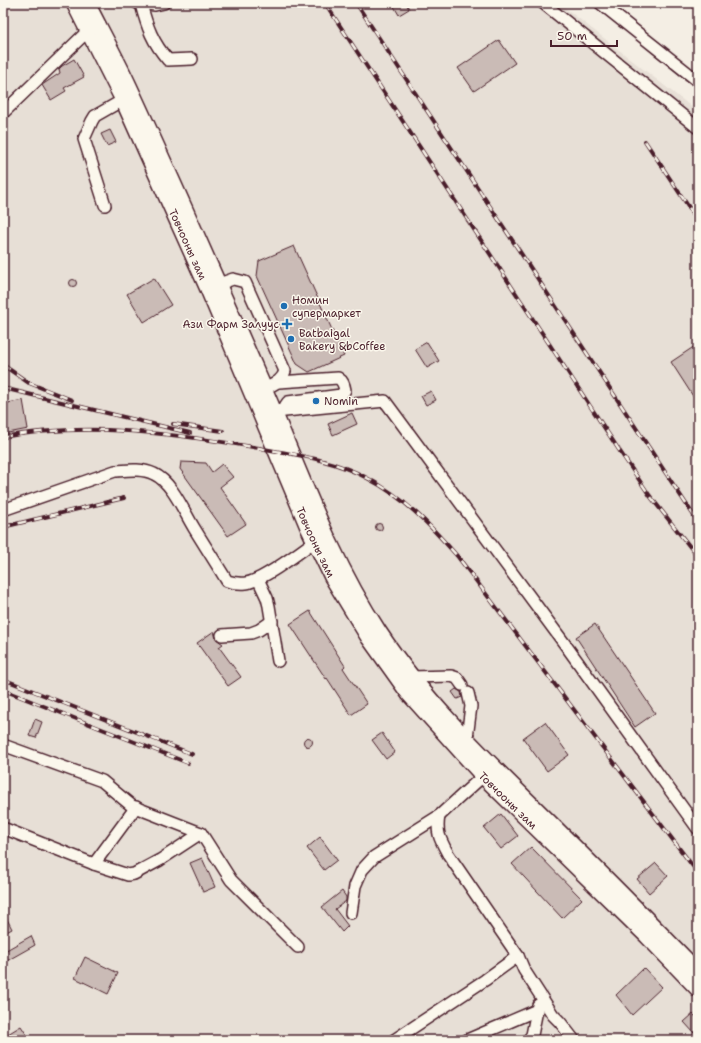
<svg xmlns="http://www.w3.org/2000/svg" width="701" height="1043" viewBox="0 0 701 1043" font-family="'Shantell Sans',sans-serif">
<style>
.built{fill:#e7dfd6}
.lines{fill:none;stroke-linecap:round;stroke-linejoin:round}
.stream{stroke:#8d7174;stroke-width:2.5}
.building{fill:#cabbb6;stroke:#4a1f2b}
.minor-casing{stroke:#4a1f2b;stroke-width:14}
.highway-casing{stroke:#4a1f2b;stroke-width:18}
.minor{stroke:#fbf7ec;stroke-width:11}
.highway{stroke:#fbf7ec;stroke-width:15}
.rail-casing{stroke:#4a1f2b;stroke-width:4}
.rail{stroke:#fbf7ec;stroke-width:2.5;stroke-dasharray:8;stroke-linecap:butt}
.poi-dot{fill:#1f6fb2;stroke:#fbf7ec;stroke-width:1.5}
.labels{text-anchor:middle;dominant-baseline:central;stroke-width:3;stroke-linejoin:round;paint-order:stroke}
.street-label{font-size:11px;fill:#4a1f2b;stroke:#fbf7ec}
.poi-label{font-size:11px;fill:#4a1f2b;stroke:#fbf7ec;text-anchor:start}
</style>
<rect width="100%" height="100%" fill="#f4eee4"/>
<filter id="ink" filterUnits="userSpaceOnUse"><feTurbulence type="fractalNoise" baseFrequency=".025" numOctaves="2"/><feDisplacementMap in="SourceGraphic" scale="8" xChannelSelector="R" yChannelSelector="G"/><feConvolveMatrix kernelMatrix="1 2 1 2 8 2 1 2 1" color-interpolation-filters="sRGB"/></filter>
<g filter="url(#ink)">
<polygon class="built" points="3,3 559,3 698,112 698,1040 3,1040"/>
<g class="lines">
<g class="stream">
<polyline points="592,3 597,7"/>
<polyline points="649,49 698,89"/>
</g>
</g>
<g class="building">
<polygon points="392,3 406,3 409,9 399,15"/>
<polygon points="499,40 515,63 474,91 458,68"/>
<polygon points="74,59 84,77 64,88 66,91 51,100 42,85 60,73 59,69 62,66"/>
<polygon points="110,130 116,142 107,146 101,134"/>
<polygon points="294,246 344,356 309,372 297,364 257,276 259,261"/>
<polygon points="154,278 171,305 144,322 127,294"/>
<circle cx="73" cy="283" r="3.5"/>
<polygon points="427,342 439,361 427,368 415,349"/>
<polygon points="698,344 698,404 671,362"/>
<polygon points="431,391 436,400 426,405 421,396"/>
<polygon points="23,400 28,429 3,434 3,404"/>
<polygon points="352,413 357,424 333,435 328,424"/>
<polygon points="181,462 206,463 212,472 222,464 233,477 220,487 246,524 228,536 180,469"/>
<circle cx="379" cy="527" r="3.5"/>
<polygon points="310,611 345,666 343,668 367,704 351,715 327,678 326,679 290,624"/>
<polygon points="595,624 655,713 635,727 576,637"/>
<polygon points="214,631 216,639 223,644 219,647 241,677 228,686 197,643"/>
<polygon points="456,689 461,692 462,697 457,699 452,692"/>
<polygon points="35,719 42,722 36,738 29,736"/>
<polygon points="545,722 569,755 547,771 523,738"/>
<polygon points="382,733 395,752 386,759 372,740"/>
<circle cx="308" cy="742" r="4.5"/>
<polygon points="501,814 518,836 501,849 484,828"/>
<polygon points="320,837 337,860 324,870 307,848"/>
<polygon points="531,847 582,899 562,918 512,864"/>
<polygon points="202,858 215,887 203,892 190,863"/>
<polygon points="656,863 668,876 649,893 637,879"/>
<polygon points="342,891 346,897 346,901 335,909 348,926 342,932 322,907"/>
<polygon points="3,911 12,929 3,934"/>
<polygon points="31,936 35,945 3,963 3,952"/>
<polygon points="85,957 118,973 108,994 75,978"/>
<polygon points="644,968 662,987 632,1015 616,995"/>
<polygon points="693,1014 698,1019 698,1029 694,1033 684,1022"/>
<polygon points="21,1026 30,1040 3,1040 3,1037"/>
</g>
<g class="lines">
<g class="minor-casing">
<g id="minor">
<polyline points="137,3 155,5 164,3"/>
<polyline points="543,3 698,128"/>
<polyline points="600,3 698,81"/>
<path d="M 141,4 C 147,27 153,43 168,60 L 192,59"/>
<polyline points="3,113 93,26"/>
<polyline points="105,205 84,139 92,121 95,116 123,100"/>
<path d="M 219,284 L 233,279 L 245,282 L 285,371 C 282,381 274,384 265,389"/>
<path d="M 279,382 L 338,378 C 343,381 344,385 345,390 L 341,395 L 288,402 L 281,412"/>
<polyline points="275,412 385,401 564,643 698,829"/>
<path d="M 3,510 L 115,471 C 128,470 142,468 154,474 C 172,482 184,512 194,528 C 205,546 216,563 227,581 C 234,583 239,584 246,583 C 262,581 300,552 315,541"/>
<polyline points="258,579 267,598 269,606 278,661"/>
<polyline points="222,635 251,633 259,630 272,621"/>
<polyline points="411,677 451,676 457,678 462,685"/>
<polyline points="467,738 471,706 468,693"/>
<polyline points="3,745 102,781 132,806 201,833 231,880 298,947"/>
<path d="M 439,816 C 436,833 440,839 448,854 L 518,956 L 524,970 L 553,1015 L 560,1022 L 574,1040"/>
<polyline points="3,828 94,864 128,875 134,874 160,860 201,833"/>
<polyline points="94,864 136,807"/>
<polyline points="351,913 355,886 362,870 374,857 439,816 483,776"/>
<polyline points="394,1040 485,980 518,956"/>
<polyline points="467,1040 537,1010"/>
<polyline points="528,1040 532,1035 538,1005"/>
</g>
</g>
<g class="highway-casing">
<g id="highway">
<path id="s1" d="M 74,3 L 123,100 L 208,289 L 308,527 L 332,577 L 369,638 L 409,694 L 483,776 L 647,936 L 698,989"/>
<path d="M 87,3 C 101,31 116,58 129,86 C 174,183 217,281 260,379 C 298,465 327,553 379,632 C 422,697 478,752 533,806 C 589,861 644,916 698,972"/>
</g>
</g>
<use href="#minor" class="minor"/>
<use href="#highway" class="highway"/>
<g class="rail-casing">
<g id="rail">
<polyline points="325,3 619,450 650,496 698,557"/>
<polyline points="356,3 698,522"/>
<polyline points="645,141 698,221"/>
<polyline points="3,365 29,383 72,400"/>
<polyline points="3,388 190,433"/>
<polyline points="173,424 223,431"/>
<path d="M 3,437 C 85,422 171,433 253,447 C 292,454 332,459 367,478 C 404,497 431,526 458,557 L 698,873"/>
<polyline points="3,527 124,498"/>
<polyline points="3,679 192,754"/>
<polyline points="3,690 188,763"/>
</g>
</g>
<use href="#rail" class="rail"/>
</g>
</g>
<g class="poi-dot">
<circle cx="284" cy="306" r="4"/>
<path d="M285 318h4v4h4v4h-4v4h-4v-4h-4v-4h4z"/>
<circle cx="291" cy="339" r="4"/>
<circle cx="316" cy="401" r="4"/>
</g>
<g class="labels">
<g class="street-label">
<text stroke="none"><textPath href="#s1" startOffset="267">Товчооны зам</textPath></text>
<text stroke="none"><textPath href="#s1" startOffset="591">Товчооны зам</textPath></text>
<text stroke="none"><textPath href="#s1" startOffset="915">Товчооны зам</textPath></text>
</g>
<g class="poi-label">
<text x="292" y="300">Номин<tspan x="292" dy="13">супермаркет</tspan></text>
<text x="279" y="324" text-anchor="end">Ази Фарм Залуус</text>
<text x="299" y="333">Batbaigal<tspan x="299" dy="13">Bakery &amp;bCoffee</tspan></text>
<text x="324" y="401">Nomin</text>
</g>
</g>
<rect width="701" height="1043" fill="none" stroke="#fbf7ec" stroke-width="16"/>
<rect x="8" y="8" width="685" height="1027" fill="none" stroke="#4a1f2b" stroke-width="1.5" filter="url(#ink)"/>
<path d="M551 40v6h66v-6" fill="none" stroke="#4a1f2b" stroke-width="2"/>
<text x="557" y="40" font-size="12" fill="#4a1f2b" stroke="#fbf7ec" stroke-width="3" paint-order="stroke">50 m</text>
</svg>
